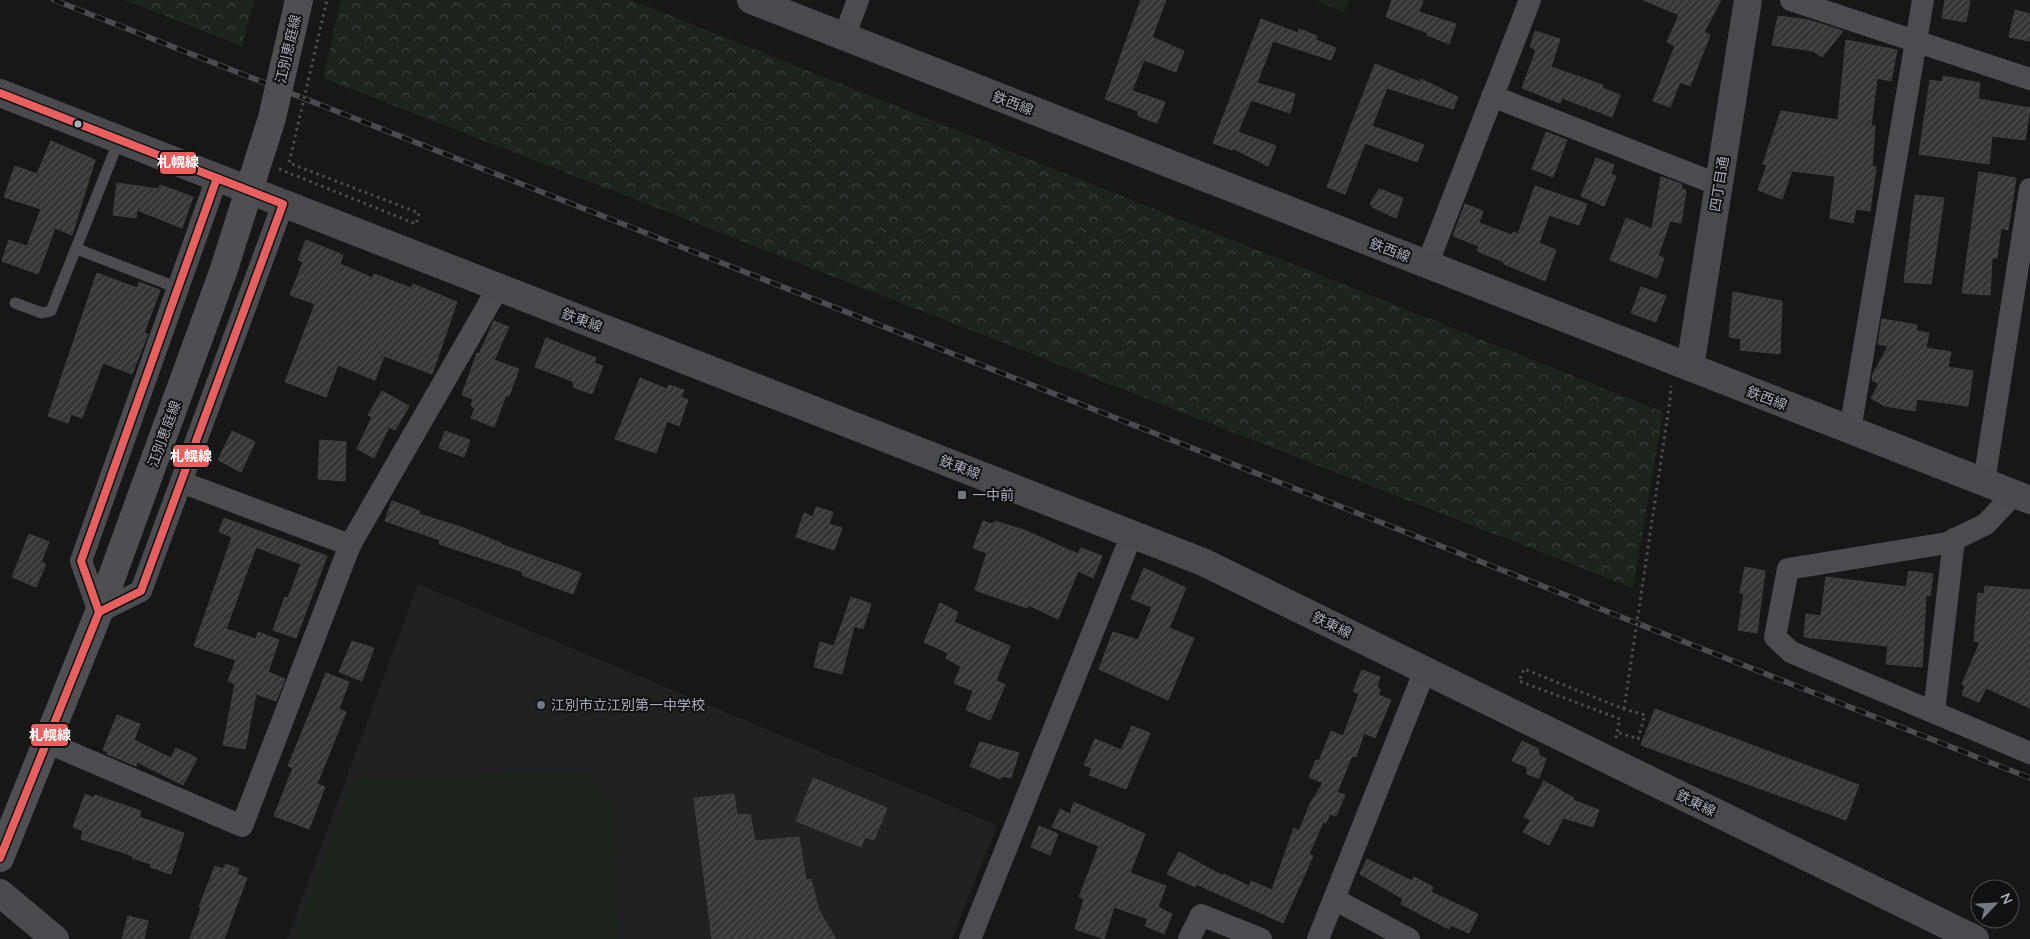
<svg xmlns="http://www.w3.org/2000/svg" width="2030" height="939" viewBox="0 0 2030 939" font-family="Quicksand,'Noto Sans JP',sans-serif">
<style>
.built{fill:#212123}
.grass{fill:url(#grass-tufts)}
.forest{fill:url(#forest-crowns)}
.garden{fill:#1d241e}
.building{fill:url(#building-hatch);stroke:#3f4043}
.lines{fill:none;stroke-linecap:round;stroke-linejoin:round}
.path{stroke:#4d4e52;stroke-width:3;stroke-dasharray:2.5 4;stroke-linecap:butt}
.lane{stroke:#4b4c50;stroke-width:11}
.street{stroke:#4b4c50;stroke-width:22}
.secondary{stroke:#4a4a4e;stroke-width:28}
.primary{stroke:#4d4f52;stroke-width:28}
.rail-casing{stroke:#4b4c4f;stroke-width:5.5}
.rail{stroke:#111113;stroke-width:4;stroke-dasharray:11;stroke-linecap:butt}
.path-bridge{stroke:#4d4e52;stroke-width:3;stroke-dasharray:2.5 4;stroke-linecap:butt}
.primary-bridge{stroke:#4d4f52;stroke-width:28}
.bus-1-casing{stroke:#111113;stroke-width:11}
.bus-1{stroke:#e76060;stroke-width:8}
.bus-dot{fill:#a8adb8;stroke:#111113;stroke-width:2}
.poi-dot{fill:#757880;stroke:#111113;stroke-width:2}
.labels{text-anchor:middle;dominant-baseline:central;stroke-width:4;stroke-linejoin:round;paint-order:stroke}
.street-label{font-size:14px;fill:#a8adb8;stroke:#111113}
.poi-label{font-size:14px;fill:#a8adb8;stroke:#111113;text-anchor:start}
.line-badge{stroke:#111113;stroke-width:2}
.badge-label{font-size:14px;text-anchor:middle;font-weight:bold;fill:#fff}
</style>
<defs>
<pattern id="grass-tufts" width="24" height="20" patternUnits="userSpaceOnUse" patternTransform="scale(1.25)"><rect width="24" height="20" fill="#1d241e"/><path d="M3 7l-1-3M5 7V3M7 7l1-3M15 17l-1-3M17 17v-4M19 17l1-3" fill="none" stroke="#3b413d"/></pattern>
<pattern id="forest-crowns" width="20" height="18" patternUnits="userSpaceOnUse" patternTransform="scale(1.25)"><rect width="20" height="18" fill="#1d241e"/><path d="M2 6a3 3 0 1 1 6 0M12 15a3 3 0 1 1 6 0" fill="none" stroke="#3b413d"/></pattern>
<pattern id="building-hatch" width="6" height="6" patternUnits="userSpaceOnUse" patternTransform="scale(1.25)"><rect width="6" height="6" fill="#353536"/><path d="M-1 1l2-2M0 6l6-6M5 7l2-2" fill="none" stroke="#4f5051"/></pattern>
</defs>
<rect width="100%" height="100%" fill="#171717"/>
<polygon class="built" points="418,584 997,825 952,939 287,939"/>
<polygon class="grass" points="1317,0 1349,0 1344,13"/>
<g class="forest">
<polygon points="124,0 254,0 242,46"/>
<polygon points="341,0 631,0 1663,412 1633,588 323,78"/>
</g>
<polygon class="garden" points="588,772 613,800 618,939 295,939 355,779"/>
<g class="building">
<polygon points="1141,0 1166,0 1152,37 1184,51 1176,72 1144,60 1132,91 1165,102 1157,123 1138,116 1138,111 1105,99"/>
<polygon points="1392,0 1423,0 1419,12 1456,24 1449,44 1427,35 1428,33 1386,17"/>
<polygon points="1643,0 1721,0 1704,32 1710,35 1690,86 1680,82 1670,107 1653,101 1675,46 1667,42 1679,15"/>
<polygon points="1945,0 1970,0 1966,22 1942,18"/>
<polygon points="2015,10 2030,14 2030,41 2009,37"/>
<polygon points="1778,16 1809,20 1843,31 1822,57 1813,51 1772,45"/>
<polygon points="1261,19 1298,33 1299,29 1317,36 1316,40 1336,48 1331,60 1273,41 1257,83 1295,94 1290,113 1251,100 1238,132 1276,146 1268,166 1232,148 1232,150 1213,143"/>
<polygon points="1535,31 1560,39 1551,67 1603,85 1602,88 1620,95 1612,117 1562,98 1560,103 1522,88 1536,50 1530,47"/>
<polygon points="1846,40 1897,50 1891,81 1877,78 1871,126 1875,126 1872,166 1876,167 1870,211 1856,209 1853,223 1830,218 1835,176 1792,171 1782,199 1758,190 1767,165 1763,164 1781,111 1838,120"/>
<polygon points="1375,64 1420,82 1421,79 1458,97 1453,109 1387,88 1372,126 1424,145 1417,162 1365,143 1345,194 1327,187"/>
<polygon points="1943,76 1980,83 1978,99 2030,108 2025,140 1992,136 1989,164 1919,154 1930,80 1942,82"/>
<polygon points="1546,132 1567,140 1553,177 1532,169"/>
<polygon points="51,141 95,160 72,235 55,228 38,274 2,261 9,240 27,246 41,209 4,197 15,166 37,174"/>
<polygon points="1596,158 1614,165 1611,174 1616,176 1604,206 1581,196"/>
<polygon points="1979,172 2016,178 2008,230 2001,228 1997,258 1992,258 1990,295 1962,293"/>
<polygon points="1661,177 1682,184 1681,189 1686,190 1681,223 1670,221 1658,256 1664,258 1657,278 1610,260 1626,218 1652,229"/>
<polygon points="117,183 158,189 160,185 193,197 182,228 137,210 136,218 113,215"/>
<polygon points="1535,186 1587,204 1579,225 1549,215 1539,243 1556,250 1545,281 1504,264 1504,262 1477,251 1479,246 1453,236 1465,204 1483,211 1479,223 1512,235 1513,232 1518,234"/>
<polygon points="1379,189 1403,198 1396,218 1372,207 1373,205 1370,204"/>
<polygon points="1915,195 1944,198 1931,284 1904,282"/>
<polygon points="306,240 343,255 340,264 373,278 374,274 411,288 413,284 457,302 432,374 384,356 375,380 338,365 326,397 285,382 315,304 290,295 303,262 298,260"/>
<polygon points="97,273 137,288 139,282 160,290 144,333 148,334 132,374 103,363 82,418 71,414 68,423 48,416"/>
<polygon points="1641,287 1666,296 1656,322 1631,313"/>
<polygon points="1733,292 1782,301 1780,354 1740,350 1741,339 1729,337"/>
<polygon points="1882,319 1917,325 1916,331 1929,333 1926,348 1951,352 1948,367 1973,371 1968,406 1917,399 1915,411 1885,406 1871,398 1879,384 1872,380 1873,374 1888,346 1878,344"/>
<polygon points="494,321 509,327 494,360 519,369 509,396 506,395 494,427 471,418 475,408 471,406 473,399 462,395 477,353 479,354"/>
<polygon points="546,338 596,358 594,363 603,366 592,394 573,387 574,384 572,381 535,367"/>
<polygon points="640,378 667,389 669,385 684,390 681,397 688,400 679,426 667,421 656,453 615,439"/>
<polygon points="382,391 409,406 395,430 389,427 374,458 357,449 372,417 368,415"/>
<polygon points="232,431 255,442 241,472 218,460"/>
<polygon points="445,431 470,440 464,457 439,448"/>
<polygon points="320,440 346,442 345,481 318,479"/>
<polygon points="392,501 420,511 419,514 461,527 501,543 500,544 581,573 573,594 522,575 523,572 439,544 440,540 385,521"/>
<polygon points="816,507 833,512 829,524 842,528 834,550 796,537 804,513 813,517"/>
<polygon points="224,518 327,556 296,638 273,630 285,597 288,598 301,564 256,547 226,629 256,639 258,632 279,640 268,672 285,679 276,701 256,694 245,749 223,745 235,684 228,681 236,660 194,646 232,537 219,532"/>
<polygon points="983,521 992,524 995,521 1024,530 1078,554 1081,548 1102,556 1093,578 1078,571 1058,619 1028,605 1027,608 975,590 987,553 973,548"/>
<polygon points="29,534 49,542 41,562 46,564 36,587 12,577"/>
<polygon points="1745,567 1765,571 1757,633 1738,630 1744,594 1740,593"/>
<polygon points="1144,568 1186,588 1169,628 1194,638 1168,700 1099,669 1113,632 1138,640 1152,607 1131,599"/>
<polygon points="1909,571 1933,574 1930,596 1926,595 1922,667 1886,664 1888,646 1804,637 1806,614 1821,616 1826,577 1906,587"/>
<polygon points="1985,586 2030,590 2030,708 1986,688 1979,702 1962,695 1965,686 1962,684 1980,642 1974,641 1976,616 1978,593 1984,594"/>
<polygon points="851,597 871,604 863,629 854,626 842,674 814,667 820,642 834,646"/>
<polygon points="940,603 958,612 954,622 1010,646 996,680 1005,685 990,720 966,710 973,691 954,683 961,667 946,658 948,653 924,642"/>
<polygon points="352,641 374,648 362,681 339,672"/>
<polygon points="1362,670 1380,677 1377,686 1380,690 1378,695 1391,700 1375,738 1364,733 1356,757 1352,756 1337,792 1345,795 1336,816 1330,814 1326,823 1323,822 1309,854 1313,856 1283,923 1196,884 1195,887 1167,874 1179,852 1223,876 1224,874 1249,886 1251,881 1272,890 1294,828 1299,831 1310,804 1323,783 1309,777 1316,760 1319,761 1331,731 1343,736 1359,694 1353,691"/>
<polygon points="326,673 349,682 339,709 346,712 317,784 325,787 309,829 274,816 293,768 288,766"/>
<polygon points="1655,709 1859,785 1846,820 1641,745"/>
<polygon points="117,715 140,724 134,740 171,758 176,748 197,758 183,785 137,762 136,766 107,754 108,752 103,750"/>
<polygon points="1132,726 1150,733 1126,789 1089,775 1092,768 1084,765 1095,739 1121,750"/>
<polygon points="1522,741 1538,749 1539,755 1546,759 1539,778 1527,774 1527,767 1512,761"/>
<polygon points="980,742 1019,753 1011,778 1002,776 1000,779 970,766"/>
<polygon points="813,778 887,808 874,840 865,837 861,847 796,821"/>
<polygon points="1544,781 1574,798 1573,800 1599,810 1593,827 1563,818 1549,845 1523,832 1531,820 1524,817"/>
<polygon points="85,794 94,798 95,795 141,811 139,817 184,833 171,874 150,867 151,864 132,858 133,856 81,839 83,831 73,827"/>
<polygon points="734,794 737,815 750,814 755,841 799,837 806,880 811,879 819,911 836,939 712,939 694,798"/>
<polygon points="1074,802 1145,834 1130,873 1166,886 1158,907 1172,914 1164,934 1145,926 1148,919 1114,907 1104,939 1075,929 1084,899 1079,897 1099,846 1052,827 1060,809 1070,814"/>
<polygon points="1039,826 1058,834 1050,855 1031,847"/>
<polygon points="1367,859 1412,881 1414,877 1433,887 1431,892 1478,914 1469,933 1451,925 1449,929 1401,904 1403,899 1360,874"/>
<polygon points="226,864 239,869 237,874 247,878 224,939 190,939 201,908 199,907 215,866 223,869"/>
<polygon points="128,916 148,921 144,939 122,939"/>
</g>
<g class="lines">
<g class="path">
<polyline points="1670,400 1671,386"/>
<polyline points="1616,738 1620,719 1519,681 1524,669 1624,709 1645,715 1638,739 1617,732"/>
</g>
<g class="lane">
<polyline points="77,249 178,288"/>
<polyline points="15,303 42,313 51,311 119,140"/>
</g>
<g class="street">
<polyline points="1791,0 2030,79"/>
<polyline points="844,37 858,0"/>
<polyline points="1492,96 1719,185"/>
<polyline points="217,178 81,561 99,612 141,591 283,204"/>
<polyline points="1427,265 1530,0"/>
<polyline points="1850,430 1923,0"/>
<polyline points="181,482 350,545"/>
<polyline points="1984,482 2030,189"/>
<polyline points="2014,494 1986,524 1947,543 1788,569 1775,637 1791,652 2030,753"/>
<polyline points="1934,712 1954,539"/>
<polyline points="46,742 242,826 350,545 498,288"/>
<polyline points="1334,899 1409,939"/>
<polyline points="970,939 1132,534"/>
<polyline points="1189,939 1201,915 1261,939"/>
<polyline points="1318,939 1425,670"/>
</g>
<g class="secondary">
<polyline points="751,0 2030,500"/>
<polyline points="0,93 1203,562 1975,939"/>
<polyline points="1690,367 1748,0"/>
<polyline points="0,893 55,939"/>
</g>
<polyline class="primary" points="0,858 99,612 223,272"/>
<g class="rail-casing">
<polyline id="rail" points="54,0 2030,778"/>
</g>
<use href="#rail" class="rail"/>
<g class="path-bridge">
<polyline points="279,169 416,224 419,213 289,163 327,0"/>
<polyline points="1624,709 1670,400"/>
</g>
<polyline class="primary-bridge" points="223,272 272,118 299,0"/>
<g class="bus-1-casing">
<g id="bus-1">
<polyline points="0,93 283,204 141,591 99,612"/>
<polyline points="99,612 81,561 217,178"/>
<polyline points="0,858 99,612"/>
</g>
</g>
<use href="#bus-1" class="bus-1"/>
</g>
<circle class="bus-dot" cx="78" cy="124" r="4.5"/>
<g class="poi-dot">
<rect x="957" y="490" width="10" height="10" rx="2.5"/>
<circle cx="541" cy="705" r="5"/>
</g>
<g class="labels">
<g class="street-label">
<text transform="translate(288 49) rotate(-77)">江別恵庭線</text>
<text transform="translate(1013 103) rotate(21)">鉄西線</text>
<text transform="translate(1719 184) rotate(-81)">四丁目通</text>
<text transform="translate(1390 250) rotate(21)">鉄西線</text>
<text transform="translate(582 320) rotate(21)">鉄東線</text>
<text transform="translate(1767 398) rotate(21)">鉄西線</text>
<text transform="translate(164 434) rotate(-70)">江別恵庭線</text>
<text transform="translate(960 467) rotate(21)">鉄東線</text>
<text transform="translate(1332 625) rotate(26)">鉄東線</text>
<text transform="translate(1696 803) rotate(26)">鉄東線</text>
</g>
<g class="poi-label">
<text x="972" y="495">一中前</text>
<text x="551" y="705">江別市立江別第一中学校</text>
</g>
</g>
<g class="line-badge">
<rect x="159" y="151" width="38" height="24" rx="5" fill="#e76060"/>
<rect x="172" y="444" width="38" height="24" rx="5" fill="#e76060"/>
<rect x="30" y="723" width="39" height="24" rx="5" fill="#e76060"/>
</g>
<g class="badge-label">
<text x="178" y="167">札幌線</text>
<text x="191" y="461">札幌線</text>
<text x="50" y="740">札幌線</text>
</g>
<g transform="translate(1995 904) rotate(65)"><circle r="24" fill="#111113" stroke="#4d4f55"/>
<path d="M0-4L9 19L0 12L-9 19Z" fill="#757880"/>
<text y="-8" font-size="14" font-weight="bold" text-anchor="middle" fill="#a8adb8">N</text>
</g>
</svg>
